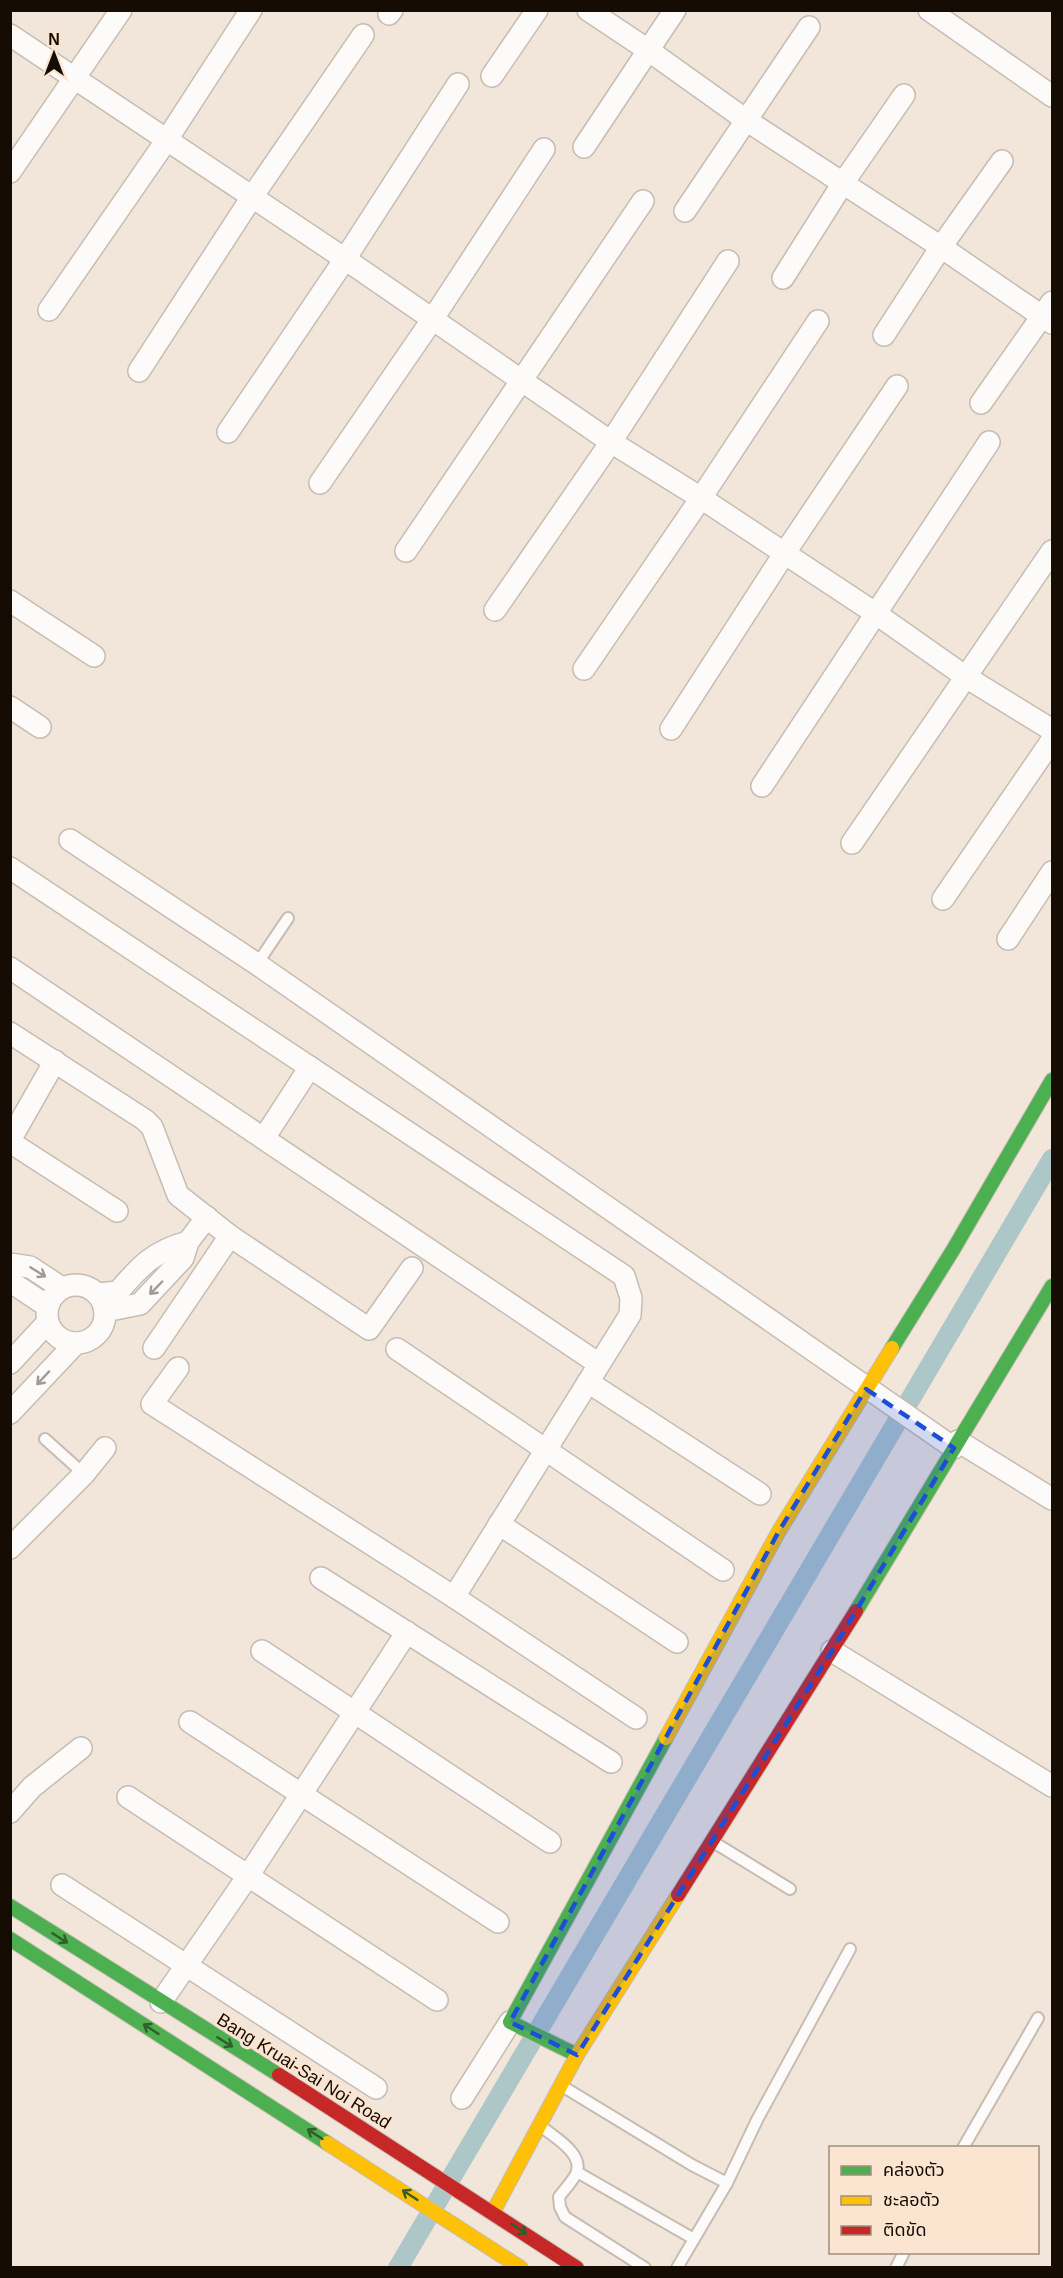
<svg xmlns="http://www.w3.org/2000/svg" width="1063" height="2278" viewBox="0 0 1063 2278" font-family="Helvetica,'Noto Sans Thai',sans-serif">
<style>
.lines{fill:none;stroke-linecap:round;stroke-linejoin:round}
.canal{stroke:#adc6c8;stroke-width:20}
.lane-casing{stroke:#c7bcb2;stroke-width:14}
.street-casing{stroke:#c7bcb2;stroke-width:24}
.fast-casing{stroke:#c7bcb2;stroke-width:16}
.slow-casing{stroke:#c7bcb2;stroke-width:16}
.jam-casing{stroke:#c7bcb2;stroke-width:16}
.lane{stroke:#fdfbf9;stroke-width:10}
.street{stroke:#fdfbf9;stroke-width:21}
.fast{stroke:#4caf50;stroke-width:14}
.slow{stroke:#ffc107;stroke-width:14}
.jam{stroke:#c62828;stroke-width:14}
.oneway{stroke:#a09b97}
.oneway2{stroke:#305e2a}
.marked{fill:#1d4ed8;fill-opacity:0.2;stroke:#1d4ed8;stroke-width:4.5;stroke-dasharray:12 8;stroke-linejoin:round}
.labels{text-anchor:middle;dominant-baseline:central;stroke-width:6;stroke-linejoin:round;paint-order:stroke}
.street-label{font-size:18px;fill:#150c04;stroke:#fce5d0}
</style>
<rect width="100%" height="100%" fill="#f2e6da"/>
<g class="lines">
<polyline class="canal" points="398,2268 1052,1159"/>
<g class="lane-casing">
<g id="lane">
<polyline points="257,964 288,918"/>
<polyline points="45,1439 84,1474"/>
<polyline points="715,1843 790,1889"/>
<polyline points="562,2086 692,2165 727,2183 757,2120 850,1949"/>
<path d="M 542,2127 C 554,2137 585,2154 576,2174 C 572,2182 564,2190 559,2197 L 560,2207 L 565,2217 L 645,2268"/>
<polyline points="963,2148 1038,2018"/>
<polyline points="577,2172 694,2239"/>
<polyline points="677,2268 727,2183"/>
<polyline points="896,2268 904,2252"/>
</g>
</g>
<g class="street-casing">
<g id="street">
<polyline points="588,10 648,50 746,120 941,247 1052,323"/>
<polyline points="929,10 1052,96"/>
<polyline points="389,14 392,10"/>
<polyline points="10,35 345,259 611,442 701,498 875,613 966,677 1052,730"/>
<polyline points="492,76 537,10"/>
<polyline points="584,147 675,10"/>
<polyline points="10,172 121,10"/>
<polyline points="685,211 809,27"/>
<polyline points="783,278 843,183 904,95"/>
<polyline points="49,310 166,141 251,10"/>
<polyline points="884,335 941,247 1002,161"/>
<polyline points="139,371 252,197 363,35"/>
<polyline points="981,403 1052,302"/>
<polyline points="228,432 345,259 458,84"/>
<polyline points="320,483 432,320 544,149"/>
<polyline points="406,551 643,201"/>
<polyline points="10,601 94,656"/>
<polyline points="495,610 611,442 728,261"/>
<polyline points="584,669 701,498 818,321"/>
<polyline points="10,707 40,727"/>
<polyline points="671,729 784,554 897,386"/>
<polyline points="762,786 989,442"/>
<polyline points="70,840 257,964 954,1448"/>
<polyline points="852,843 1052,551"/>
<polyline points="10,868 624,1276 631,1298 630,1315 454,1597"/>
<polyline points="943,899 1052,740"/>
<polyline points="1008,939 1052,872"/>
<polyline points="10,968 599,1364"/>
<polyline points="10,1033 145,1120 152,1127 178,1195 230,1236 154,1348"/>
<polyline points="264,1138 310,1067"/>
<polyline points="10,1140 55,1061"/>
<polyline points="10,1142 117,1211"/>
<polyline points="230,1236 369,1329 412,1268"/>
<polyline points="10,1264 30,1267 62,1288"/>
<polyline points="10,1280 14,1284 47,1306"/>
<circle cx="76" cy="1314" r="29"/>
<path d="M 98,1294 L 118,1292 C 140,1266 154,1251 188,1242"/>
<polyline points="105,1311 140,1304 183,1258 188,1242 207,1217"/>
<polyline points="397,1349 723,1570"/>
<polyline points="10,1363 48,1322"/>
<polyline points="178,1368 152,1404 454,1597 636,1718"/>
<polyline points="588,1382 760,1494"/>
<polyline points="10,1413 76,1343"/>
<polyline points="958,1441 1052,1499"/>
<polyline points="499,1524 677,1642"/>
<polyline points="10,1548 84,1474 105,1448"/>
<polyline points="321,1578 611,1762"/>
<polyline points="262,1651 550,1842"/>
<polyline points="832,1651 1052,1786"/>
<polyline points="190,1722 498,1922"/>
<polyline points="128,1797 437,2000"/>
<polyline points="10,1812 32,1787 81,1748"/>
<polyline points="62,1885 376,2088"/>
<polyline points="161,2002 248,1876 407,1632"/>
<polyline points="462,2098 510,2022"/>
</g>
</g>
<g class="fast-casing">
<g id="fast">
<polyline points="892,1348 953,1250 1052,1080"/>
<polyline points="856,1611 1052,1286"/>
<polyline points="10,1906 279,2075"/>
<polyline points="10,1939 327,2143"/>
<polyline points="577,2055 510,2022 666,1738"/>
</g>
</g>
<g class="slow-casing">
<g id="slow">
<polyline points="666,1738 779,1531 892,1348"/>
<polyline points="327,2143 521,2268"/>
<polyline points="493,2212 577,2055 678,1895"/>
</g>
</g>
<g class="jam-casing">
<g id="jam">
<polyline points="678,1895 856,1611"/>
<polyline points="279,2075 577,2268"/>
</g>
</g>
<use href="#lane" class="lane"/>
<use href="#street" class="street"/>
<use href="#fast" class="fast"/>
<use href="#slow" class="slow"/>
<use href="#jam" class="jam"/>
</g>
<defs><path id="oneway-shaft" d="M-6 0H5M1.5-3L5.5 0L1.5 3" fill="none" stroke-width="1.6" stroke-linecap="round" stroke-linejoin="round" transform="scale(1.5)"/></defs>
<g class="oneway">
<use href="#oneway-shaft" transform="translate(38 1272) rotate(32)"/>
<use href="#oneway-shaft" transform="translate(156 1288) rotate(134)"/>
<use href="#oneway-shaft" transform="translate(43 1378) rotate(133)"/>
</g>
<g class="oneway2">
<use href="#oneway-shaft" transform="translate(60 1938) rotate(32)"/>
<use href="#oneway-shaft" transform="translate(151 2029) rotate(-147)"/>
<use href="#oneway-shaft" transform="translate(225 2042) rotate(32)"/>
<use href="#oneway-shaft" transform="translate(315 2134) rotate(-147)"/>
<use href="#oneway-shaft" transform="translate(410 2195) rotate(-147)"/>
<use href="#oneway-shaft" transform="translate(519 2229) rotate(33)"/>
</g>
<path class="marked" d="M 866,1389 L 954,1448 L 832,1651 L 577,2055 L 510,2022 L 779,1531 Z"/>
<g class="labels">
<g class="street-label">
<text transform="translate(304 2071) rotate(32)">Bang Kruai-Sai Noi Road</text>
</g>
</g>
<rect width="1063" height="2278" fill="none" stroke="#150c04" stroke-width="24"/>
<rect x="829" y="2146" width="210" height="108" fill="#fce5d0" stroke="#a08e7e" stroke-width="1.5"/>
<rect x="841" y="2166" width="30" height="9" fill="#4caf50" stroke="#a08e7e" stroke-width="1.5"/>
<text x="883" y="2176" font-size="18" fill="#150c04">คล่องตัว</text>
<rect x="841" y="2196" width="30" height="9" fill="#ffc107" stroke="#a08e7e" stroke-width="1.5"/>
<text x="883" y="2206" font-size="18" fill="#150c04">ชะลอตัว</text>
<rect x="841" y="2226" width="30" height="9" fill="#c62828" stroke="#a08e7e" stroke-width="1.5"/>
<text x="883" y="2236" font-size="18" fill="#150c04">ติดขัด</text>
<g transform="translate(54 54)" stroke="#fce5d0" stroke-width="4.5" paint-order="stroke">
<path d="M0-4.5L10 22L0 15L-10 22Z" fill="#150c04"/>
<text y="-9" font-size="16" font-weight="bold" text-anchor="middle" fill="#150c04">N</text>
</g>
</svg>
